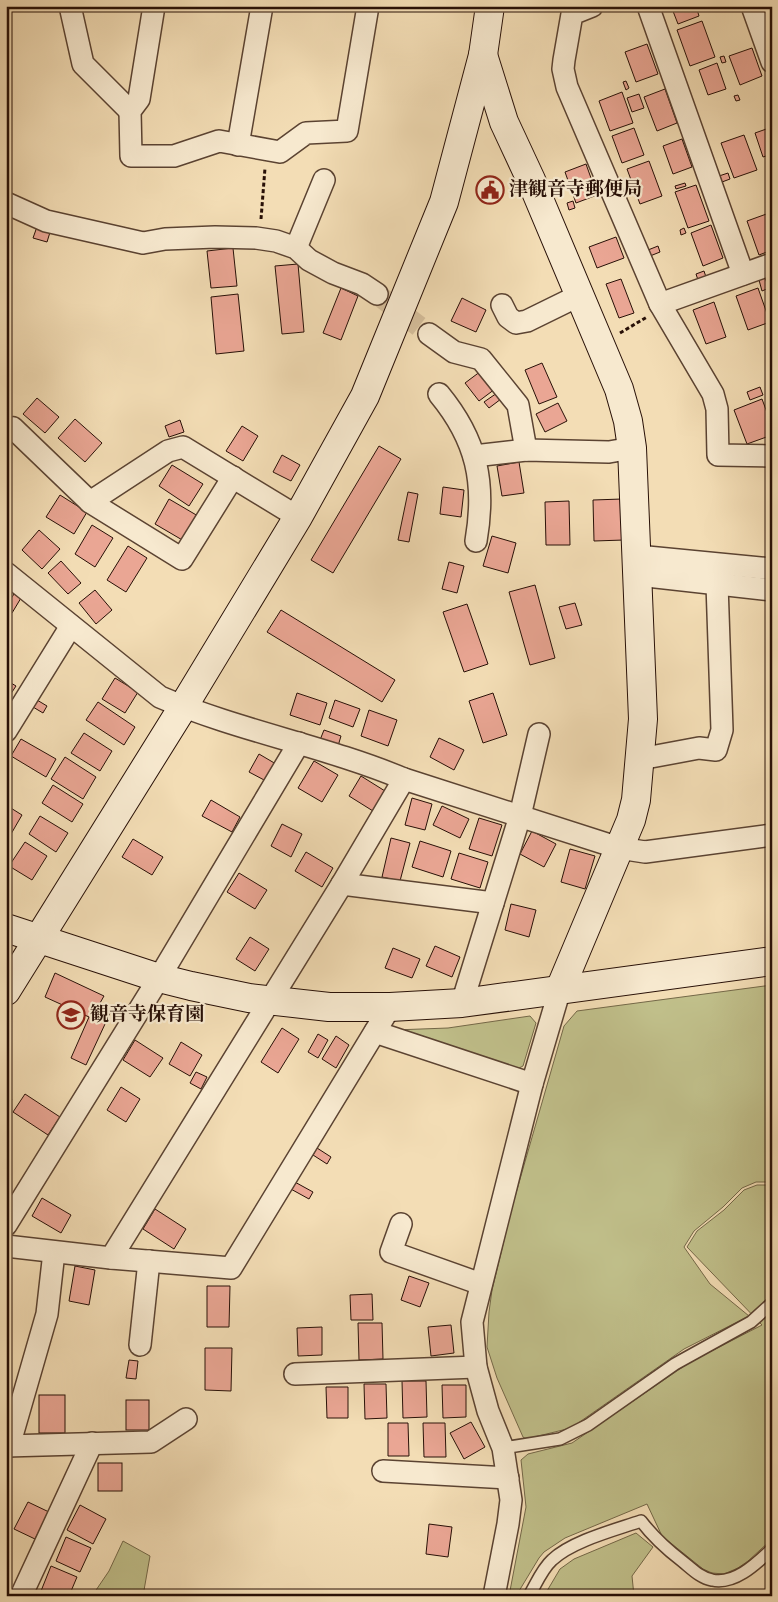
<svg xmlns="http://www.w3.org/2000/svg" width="778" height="1602" viewBox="0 0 778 1602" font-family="'Sorts Mill Goudy','Noto Serif JP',serif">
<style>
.green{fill:#c0bf8a;stroke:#746848}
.building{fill:#eaa694;stroke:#281007}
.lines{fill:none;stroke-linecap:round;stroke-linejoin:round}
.street-tunnel{stroke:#d5be9b;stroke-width:21;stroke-dasharray:21 11;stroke-linecap:butt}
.lane-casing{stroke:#5b4332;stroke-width:14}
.street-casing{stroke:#5b4332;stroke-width:24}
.secondary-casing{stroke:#281007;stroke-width:30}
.path{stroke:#281007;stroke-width:3;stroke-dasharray:4 2.5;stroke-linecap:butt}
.lane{stroke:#f7e9cf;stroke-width:11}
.street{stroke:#f7e9cf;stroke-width:21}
.secondary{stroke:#f7e9cf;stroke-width:28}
.labels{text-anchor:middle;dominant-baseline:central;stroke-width:4.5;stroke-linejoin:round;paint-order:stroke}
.poi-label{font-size:19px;font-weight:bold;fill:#281007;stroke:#f7e9cf;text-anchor:start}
</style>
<rect width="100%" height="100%" fill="#f3ddb5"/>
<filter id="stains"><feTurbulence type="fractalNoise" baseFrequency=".004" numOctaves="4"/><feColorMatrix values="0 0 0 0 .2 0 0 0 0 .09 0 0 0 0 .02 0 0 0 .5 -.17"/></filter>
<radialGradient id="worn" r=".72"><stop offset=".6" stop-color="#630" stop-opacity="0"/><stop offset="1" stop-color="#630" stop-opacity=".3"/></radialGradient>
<g class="green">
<polygon points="772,985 772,1182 756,1182 742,1188 723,1207 694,1231 684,1247 710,1284 749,1316 684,1349 571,1428 526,1439 523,1437 497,1378 487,1347 489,1312 492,1290 512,1207 564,1026 577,1011"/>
<polygon points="530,1016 536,1023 523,1066 513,1071 394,1030 448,1028"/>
<polygon points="757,1185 772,1185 772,1539 748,1561 738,1568 724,1574 712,1573 703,1569 662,1536 647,1504 565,1538 544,1552 539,1558 516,1596 509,1596 526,1507 521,1460 528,1454 572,1443 690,1362 762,1325 687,1247 697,1231 724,1210 744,1190"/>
<polygon points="636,1533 653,1547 632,1576 634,1596 544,1596 560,1569 574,1559"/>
<polygon points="123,1541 150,1556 143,1596 92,1596 109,1571"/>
</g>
<g class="building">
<polygon points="671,6 696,6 699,16 678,24"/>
<polygon points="702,21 715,57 690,66 677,30"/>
<polygon points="647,44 658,74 636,82 625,52"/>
<polygon points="752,48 762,76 740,85 729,56"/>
<polygon points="724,56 726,62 722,63 720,57"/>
<polygon points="717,63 726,89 708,95 699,70"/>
<polygon points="626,81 629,88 626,90 623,82"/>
<polygon points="665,89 677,123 657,131 644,97"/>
<polygon points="622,92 633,123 610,131 599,101"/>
<polygon points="639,94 644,108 632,112 627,98"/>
<polygon points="738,95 740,100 736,101 734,96"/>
<polygon points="772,127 772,154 763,157 755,133"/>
<polygon points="634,128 644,155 622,163 612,136"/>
<polygon points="744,135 757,170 734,178 721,143"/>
<polygon points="682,139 692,167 673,174 663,146"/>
<polygon points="649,161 662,196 640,204 627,169"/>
<polygon points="586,164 597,195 576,203 565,172"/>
<polygon points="728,173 730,179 722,182 719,176"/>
<polygon points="685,183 686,186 676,189 675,186"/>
<polygon points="696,185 709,221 688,228 675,192"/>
<polygon points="573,201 575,208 569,210 567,203"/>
<polygon points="772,212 772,250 759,255 747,221"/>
<polygon points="38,224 51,229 47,242 33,238"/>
<polygon points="711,225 723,258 703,266 691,233"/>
<polygon points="684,228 686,233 681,235 680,230"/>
<polygon points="616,237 624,258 597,268 589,247"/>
<polygon points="658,246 660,252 650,256 648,250"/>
<polygon points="233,248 237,286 211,288 207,251"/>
<polygon points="298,264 304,332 282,334 275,266"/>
<polygon points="704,271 706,277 698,280 696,274"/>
<polygon points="765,278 769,288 762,291 759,280"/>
<polygon points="621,279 634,313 619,318 606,284"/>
<polygon points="341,288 358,296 341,340 323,333"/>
<polygon points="758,288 770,322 748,330 736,296"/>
<polygon points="238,294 244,351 216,354 211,297"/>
<polygon points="462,298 486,310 476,332 451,321"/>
<polygon points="714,302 726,337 706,344 693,310"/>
<polygon points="542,363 557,397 539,404 525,370"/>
<polygon points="481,371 495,389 479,401 465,383"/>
<polygon points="760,387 763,395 750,400 747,392"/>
<polygon points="497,393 501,399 489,408 484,402"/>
<polygon points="37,398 59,417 45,433 23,414"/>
<polygon points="762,399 772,426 772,435 747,444 734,410"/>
<polygon points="558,403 567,421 545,432 536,414"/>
<polygon points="75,419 102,443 85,462 58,438"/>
<polygon points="180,420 184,432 169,437 165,426"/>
<polygon points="242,426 258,436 243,461 226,451"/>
<polygon points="379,446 401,459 333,573 311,560"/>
<polygon points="282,455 300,465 291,481 273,472"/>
<polygon points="519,462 524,493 502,496 497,466"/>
<polygon points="172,465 203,484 189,506 159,486"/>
<polygon points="443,487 464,490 461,517 440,514"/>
<polygon points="408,492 418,494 409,542 398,540"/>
<polygon points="60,495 87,512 74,534 46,517"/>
<polygon points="169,499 198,516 184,541 155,524"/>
<polygon points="622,499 624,540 594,541 593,500"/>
<polygon points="569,501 570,545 546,545 545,502"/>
<polygon points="92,525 113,538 95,567 75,554"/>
<polygon points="39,530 60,549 42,569 22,550"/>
<polygon points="492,536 516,543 508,573 483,566"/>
<polygon points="128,546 147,558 126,592 107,580"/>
<polygon points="61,561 81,583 68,594 48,573"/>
<polygon points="449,562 464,566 457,593 442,589"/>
<polygon points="535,585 555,658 530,665 509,592"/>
<polygon points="95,590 112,610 96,624 79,603"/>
<polygon points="14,594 21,598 12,613 6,609 6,606"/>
<polygon points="575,603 582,625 566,629 559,607"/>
<polygon points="467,604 488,664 464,672 443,612"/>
<polygon points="281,610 395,680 382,702 267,632"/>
<polygon points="115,678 138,692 125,713 102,699"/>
<polygon points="6,680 16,686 6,701"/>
<polygon points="297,693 327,703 320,725 290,715"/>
<polygon points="493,693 507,735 483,743 469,701"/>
<polygon points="37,700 47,706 43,713 33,707"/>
<polygon points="335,700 360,709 353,727 329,718"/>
<polygon points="98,702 135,727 124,745 86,720"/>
<polygon points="369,710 397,720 388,746 361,736"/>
<polygon points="324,730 341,736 338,746 320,740"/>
<polygon points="84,733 112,751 100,771 71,753"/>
<polygon points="439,738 464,750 454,770 430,757"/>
<polygon points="21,739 56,759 46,777 11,756"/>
<polygon points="259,754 276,764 266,781 249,772"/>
<polygon points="65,757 96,777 83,799 51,779"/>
<polygon points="314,761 338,775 322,802 298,788"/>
<polygon points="361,776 385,791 373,811 349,796"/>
<polygon points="53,785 83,804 72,822 42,803"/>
<polygon points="412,798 432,804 425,830 405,825"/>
<polygon points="211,800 240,817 232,832 202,816"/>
<polygon points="6,805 22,815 11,834 6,831"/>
<polygon points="442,806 469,819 460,838 433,825"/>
<polygon points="40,816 68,833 56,852 29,834"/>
<polygon points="479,818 502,825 492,856 469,849"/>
<polygon points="282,824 302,834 291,857 271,846"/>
<polygon points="532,831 556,844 544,867 520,854"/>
<polygon points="391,838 410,843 400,881 382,877"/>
<polygon points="133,839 163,857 152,875 122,857"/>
<polygon points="420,841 451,851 443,877 412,867"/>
<polygon points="25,842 47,856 32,880 9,866"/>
<polygon points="570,849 595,856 585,889 561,882"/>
<polygon points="306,852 333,868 322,887 295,871"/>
<polygon points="459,853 488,862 480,888 451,879"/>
<polygon points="239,873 267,890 255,909 227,892"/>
<polygon points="511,904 536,910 529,937 505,930"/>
<polygon points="250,937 269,949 255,971 236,959"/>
<polygon points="435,946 460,957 452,977 426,966"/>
<polygon points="393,948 420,959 412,978 385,968"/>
<polygon points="55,973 104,996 100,1003 112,1009 86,1065 71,1058 89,1017 45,997"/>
<polygon points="282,1028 299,1039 278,1073 261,1062"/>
<polygon points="318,1034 328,1040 318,1058 308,1052"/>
<polygon points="336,1036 349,1045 336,1068 322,1059"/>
<polygon points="135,1040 163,1058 150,1077 123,1060"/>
<polygon points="181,1042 202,1055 190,1076 169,1064"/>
<polygon points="196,1072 207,1077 201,1089 190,1083"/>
<polygon points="121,1087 140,1099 126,1122 107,1110"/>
<polygon points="25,1094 60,1117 48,1135 13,1112"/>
<polygon points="6,1095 12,1099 6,1109"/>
<polygon points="317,1148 331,1157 327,1164 313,1155"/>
<polygon points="293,1181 313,1192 309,1199 289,1188"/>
<polygon points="42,1198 71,1215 61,1233 32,1216"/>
<polygon points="155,1209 186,1229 174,1249 143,1229"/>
<polygon points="75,1266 95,1270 89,1305 69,1301"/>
<polygon points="409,1276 429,1283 420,1307 401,1300"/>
<polygon points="207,1286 230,1286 229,1327 207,1327"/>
<polygon points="372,1294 373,1320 351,1320 350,1295"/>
<polygon points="358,1323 382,1323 383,1359 359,1360"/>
<polygon points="451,1325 454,1353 431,1356 428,1327"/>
<polygon points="322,1327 322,1355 298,1356 297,1328"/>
<polygon points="205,1348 232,1348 231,1391 205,1390"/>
<polygon points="129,1360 138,1361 136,1379 126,1378"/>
<polygon points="402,1381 426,1381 427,1417 403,1418"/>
<polygon points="364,1384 386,1384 387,1418 365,1419"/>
<polygon points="442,1385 466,1385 466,1417 443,1418"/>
<polygon points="326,1387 348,1387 348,1418 327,1418"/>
<rect x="39" y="1395" width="26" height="38"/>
<polygon points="6,1397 14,1400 6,1422"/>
<rect x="126" y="1400" width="23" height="30"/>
<polygon points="471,1422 485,1447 464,1459 450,1433"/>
<polygon points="388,1423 408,1423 409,1456 388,1456"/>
<polygon points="423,1423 445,1423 446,1457 424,1457"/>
<rect x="98" y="1463" width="24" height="28"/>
<polygon points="28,1502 49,1512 35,1539 14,1529"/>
<polygon points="80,1505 106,1519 93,1544 67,1530"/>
<polygon points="429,1524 452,1527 448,1557 426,1554"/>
<polygon points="66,1537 91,1548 80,1572 56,1561"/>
<polygon points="51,1566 77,1577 69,1596 39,1596"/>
</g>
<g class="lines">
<polyline class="street-tunnel" points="377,294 429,334"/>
<g class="lane-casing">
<g id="lane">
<polyline points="503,1448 560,1439 588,1425 675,1364 751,1322 772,1303"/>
<path d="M 529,1596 C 536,1584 542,1569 552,1560 C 572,1541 615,1530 641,1521 C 654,1538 665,1548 682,1561 C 691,1568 700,1578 712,1580 C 735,1585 757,1563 772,1549"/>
</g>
</g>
<g class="street-casing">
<g id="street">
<polyline points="70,6 83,64 130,111"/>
<polyline points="154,6 139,99 130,111 131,156 174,156 219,141 280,152 306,133 347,131 368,6"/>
<polyline points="592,6 572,14 564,60 563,69 567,87 660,304 713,394 717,409 718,455 772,456"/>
<polyline points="648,6 743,274"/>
<polyline points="752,6 772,62"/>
<polyline points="238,145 262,6"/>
<polyline points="6,203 46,221 143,243 165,239 215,237 256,238 276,241 296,248 309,260 333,273 362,284 377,294"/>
<polyline points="296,248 324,180"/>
<polyline points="660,304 772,264"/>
<polyline points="502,305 508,317 516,323 527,321 580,295"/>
<polyline points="429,334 454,352 481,359 518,405 526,450"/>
<path d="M 439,394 C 477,440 486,483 476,541"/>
<polyline points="6,431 13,428 90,502 182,559 233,477"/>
<polyline points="474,456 526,450 609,452 632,448"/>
<polyline points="90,502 168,451 183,447 298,517"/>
<polyline points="637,556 772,569"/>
<path d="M 6,573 L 160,697 C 239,731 325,746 404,779 L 619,848 L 645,852 L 772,835"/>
<polyline points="638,575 772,590"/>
<polyline points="6,731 71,626"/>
<polyline points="640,759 699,748 716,750 722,730 717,584"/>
<polyline points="342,884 493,903"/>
<polyline points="462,1003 520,816 539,734"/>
<polyline points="375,1032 532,1084"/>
<polyline points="401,1224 391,1252 481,1284"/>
<polyline points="6,1225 159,978 299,743"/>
<polyline points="6,1246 111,1258 342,884 404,779"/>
<polyline points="111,1258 231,1268 390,1007"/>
<polyline points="140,1345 149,1261"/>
<polyline points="295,1374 476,1367"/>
<polyline points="6,1446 151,1442 186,1419"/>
<polyline points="9,1446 47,1314 54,1252"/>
<polyline points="383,1471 508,1478"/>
<polyline points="21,1596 92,1443"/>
<polyline points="494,1596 508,1524 511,1500 503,1448 488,1411 476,1367 472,1322 532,1084 560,989"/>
</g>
</g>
<g class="secondary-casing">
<g id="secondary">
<polyline points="483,55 504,122 531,180 619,389 628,421 632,448 643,719 636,800 631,820 560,989"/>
<polyline points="6,928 159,978 191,986 249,998 329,1007 390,1007 462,1003 772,961"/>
<polyline points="6,991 183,707 298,517 365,396 444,202 483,55 490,6"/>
</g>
</g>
<g class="path">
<polyline points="542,6 554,9"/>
<polyline points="261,219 265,168"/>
<polyline points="620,333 647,317"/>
</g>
<use href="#lane" class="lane"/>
<use href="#street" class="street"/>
<use href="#secondary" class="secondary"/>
</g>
<defs>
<g id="civic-ring" transform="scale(1.4375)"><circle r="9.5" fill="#f7e9cf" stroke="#8f2418" stroke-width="1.5"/><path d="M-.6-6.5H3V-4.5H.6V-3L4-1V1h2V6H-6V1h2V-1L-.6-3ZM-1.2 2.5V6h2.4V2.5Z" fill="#8f2418"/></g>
<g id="school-ring" transform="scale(1.4375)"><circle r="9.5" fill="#f7e9cf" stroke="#8f2418" stroke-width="1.5"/><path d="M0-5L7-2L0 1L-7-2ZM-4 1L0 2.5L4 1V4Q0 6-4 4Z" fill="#8f2418"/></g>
</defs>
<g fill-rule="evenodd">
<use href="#civic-ring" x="490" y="190"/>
<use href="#school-ring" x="71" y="1015"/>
</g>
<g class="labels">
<g class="poi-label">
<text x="509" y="190">津観音寺郵便局</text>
<text x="90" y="1015">観音寺保育園</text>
</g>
</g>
<rect width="778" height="1602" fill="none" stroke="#f3ddb5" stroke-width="25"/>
<rect x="8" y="8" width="763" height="1587" fill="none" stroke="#281007" stroke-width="2.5"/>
<rect x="12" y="12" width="753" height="1577" fill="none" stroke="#281007"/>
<rect width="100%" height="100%" filter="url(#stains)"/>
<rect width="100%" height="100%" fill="url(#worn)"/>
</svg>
